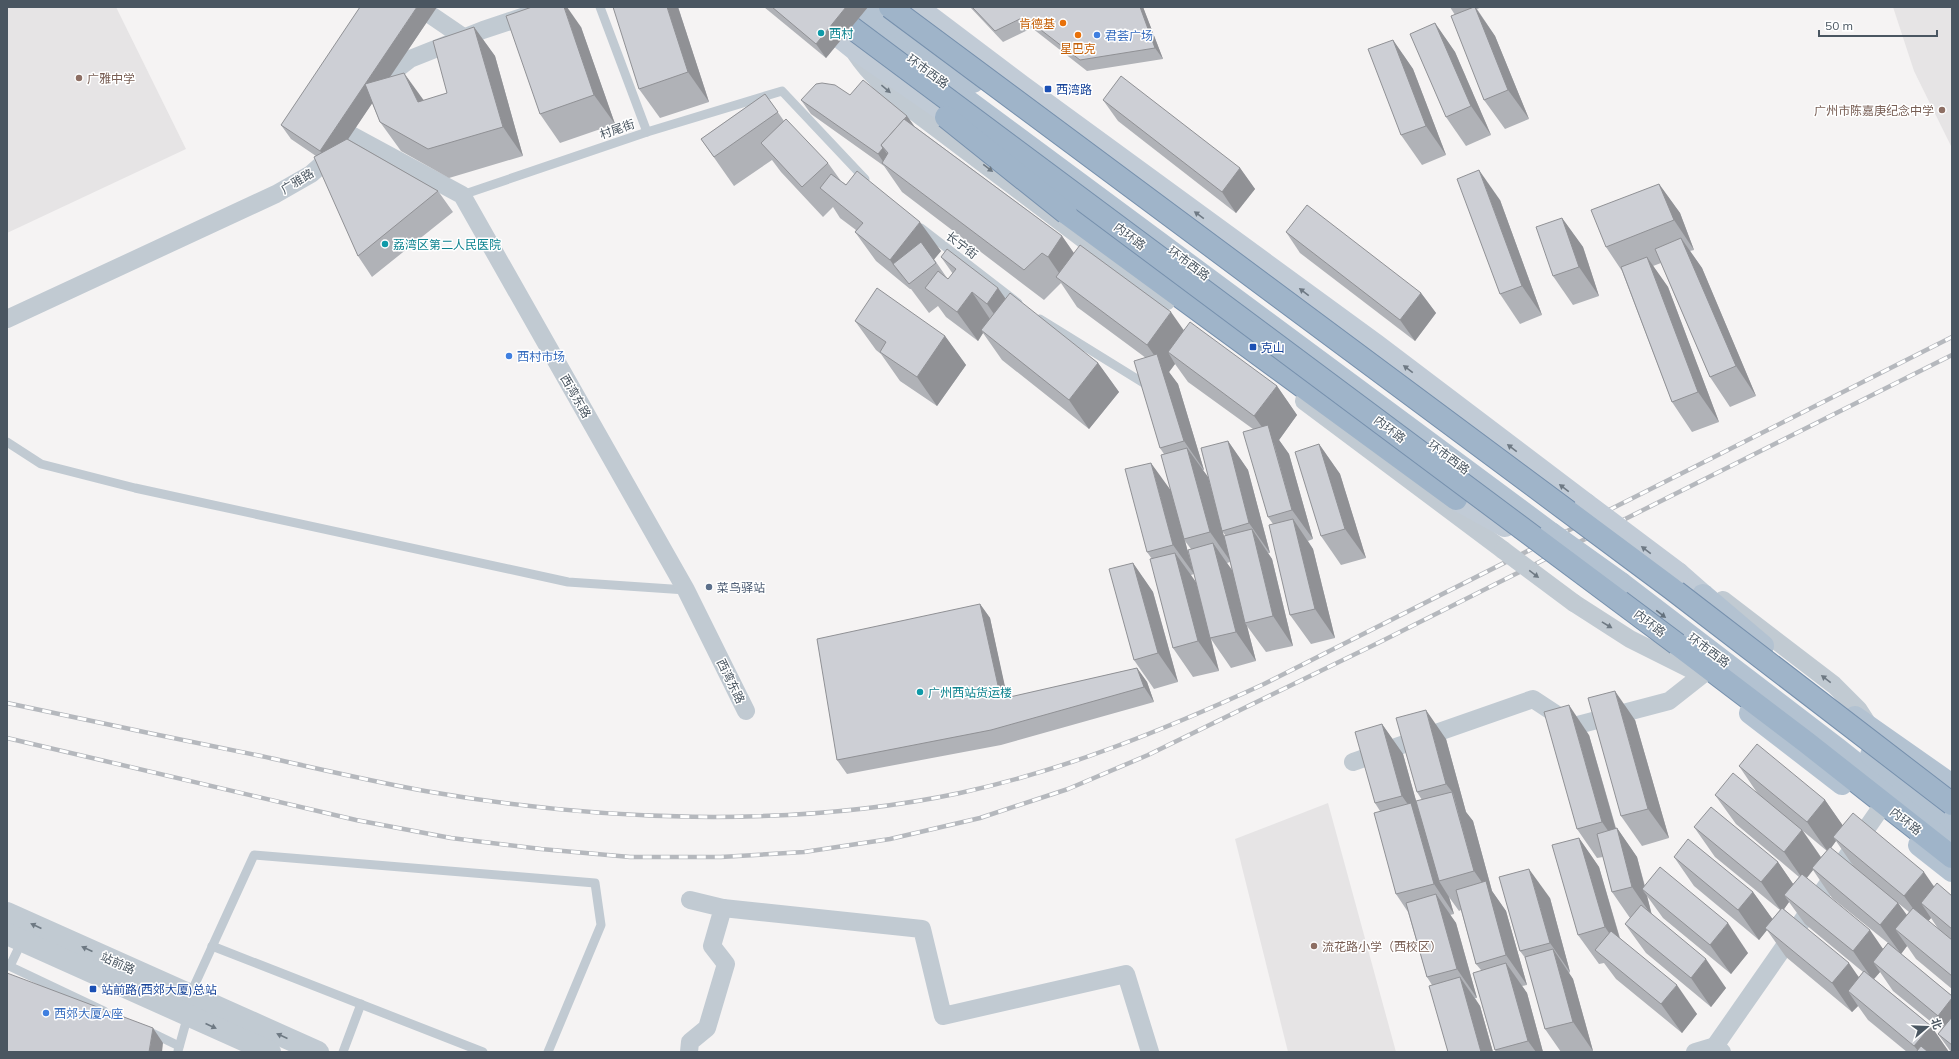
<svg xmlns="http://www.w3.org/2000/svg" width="1959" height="1059" viewBox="0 0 1959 1059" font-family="Mulish,'Noto Sans SC',sans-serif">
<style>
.education{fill:#e6e4e5}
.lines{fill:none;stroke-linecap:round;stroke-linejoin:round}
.trunk-casing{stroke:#7690ad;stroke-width:24}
.service{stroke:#c1cad2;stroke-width:9}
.minor{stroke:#c1cad2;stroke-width:18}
.tertiary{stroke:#c1cad2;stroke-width:22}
.secondary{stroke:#c1cbd6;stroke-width:22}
.primary{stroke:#b3c2d1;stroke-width:22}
.trunk{stroke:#9fb4c9;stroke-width:22}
.rail-casing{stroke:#b5b8bd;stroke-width:4.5}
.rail{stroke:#fff;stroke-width:3;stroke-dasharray:9;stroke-linecap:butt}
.trunk-bridge-casing{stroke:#7690ad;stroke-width:24;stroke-linecap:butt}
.minor-bridge{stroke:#c1cad2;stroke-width:18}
.secondary-bridge{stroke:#c1cbd6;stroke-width:22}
.primary-bridge{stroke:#b3c2d1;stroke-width:22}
.trunk-bridge{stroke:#9fb4c9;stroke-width:22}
.wall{fill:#b0b2b7;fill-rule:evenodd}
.shaded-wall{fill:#909195}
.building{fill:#cdcfd5;stroke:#909195}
.oneway{fill:#6e7983}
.oneway2{fill:#6e7984}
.oneway3{fill:#64717d}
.food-dot{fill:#e8710a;stroke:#fff;stroke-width:1.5}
.culture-dot{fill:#0f9aa8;stroke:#fff;stroke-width:1.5}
.shop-dot{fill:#3f7fe0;stroke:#fff;stroke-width:1.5}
.education-dot{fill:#8d6e63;stroke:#fff;stroke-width:1.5}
.transit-dot{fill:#1a4fb4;stroke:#fff;stroke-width:1.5}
.service-dot{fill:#5c6f8a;stroke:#fff;stroke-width:1.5}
.labels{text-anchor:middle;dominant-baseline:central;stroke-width:3;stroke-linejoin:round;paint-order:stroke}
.food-label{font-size:12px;fill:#c56008;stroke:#fff;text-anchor:end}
.culture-label{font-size:12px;fill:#0d838f;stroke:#fff;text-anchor:start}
.shop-label{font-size:12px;fill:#366cbe;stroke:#fff;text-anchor:start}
.street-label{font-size:12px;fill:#4a5661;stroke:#fff}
.education-label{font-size:12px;fill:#785e54;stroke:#fff;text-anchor:start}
.transit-label{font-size:12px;fill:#164399;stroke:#fff;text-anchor:start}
.service-label{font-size:12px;fill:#4e5e75;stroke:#fff;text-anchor:start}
</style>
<rect width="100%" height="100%" fill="#f5f3f3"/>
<g class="education">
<polygon points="7,7 116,7 186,149 7,233"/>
<polygon points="1893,7 1952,7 1952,148 1914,71"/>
<polygon points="1328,803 1396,1052 1288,1052 1235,839"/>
</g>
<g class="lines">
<g class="trunk-casing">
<g id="trunk">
<polyline points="1066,213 1456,499"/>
<polyline points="1677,644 1806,742 1952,857"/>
</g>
</g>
<g class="service">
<polyline points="600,7 647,132"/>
<polyline points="462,195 647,132 782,91 865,179"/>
<polyline points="921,228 1018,303"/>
<polyline points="1040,319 1150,387"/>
<polyline points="7,442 41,464 135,488 568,582 686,590"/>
<polyline points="212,946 483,1052"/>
<polyline points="7,965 104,1011"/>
<polyline points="10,966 22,941"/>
<polyline points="190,995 254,855 595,883 601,925 548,1052"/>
<polyline points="148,1031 179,1046"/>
<polyline points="178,1051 188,1015"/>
<polyline points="343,1052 361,1004"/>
</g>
<g class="minor">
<polyline points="419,7 463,37"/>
<path d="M 856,54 C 870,75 888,90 907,106 L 1095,248 L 1167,301"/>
<polyline points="377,88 387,77 410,59 483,30 552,7"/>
<polyline points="351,135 462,195 686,590 746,711"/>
<polyline points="7,319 276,194 311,174 337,151"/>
<polyline points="1304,401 1503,550"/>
<polyline points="1723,600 1834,685 1858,709 1869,726"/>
<polyline points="1353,762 1533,699 1574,726 1669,701 1702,675 1630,639 1574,603"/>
<polyline points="723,908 922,929 943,1016 1126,974 1150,1052"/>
<polyline points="1715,1046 1878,812"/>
<polyline points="689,1052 690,1042 707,1028 726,964 712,946 723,908 690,900"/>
<polyline points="1695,1052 1715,1046 1722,1052"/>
</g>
<g class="tertiary">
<polyline points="7,913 318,1052"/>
<polyline points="7,934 270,1052"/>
</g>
<g class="secondary">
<polyline points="802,7 853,48 964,125"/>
<polyline points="917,7 1023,87 1376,345 1586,504"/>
<polyline points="1456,499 1505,526"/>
<polyline points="1678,573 1703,595 1714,611"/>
</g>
<g class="primary">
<polyline points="846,7 902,52 1551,533"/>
<polyline points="873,7 973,82"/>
<polyline points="1621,583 1838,749 1952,840"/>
<polyline points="1703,595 1763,646"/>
<polyline points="1750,713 1842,784"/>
<polyline points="1855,717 1952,785"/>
<polyline points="1871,755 1952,819"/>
<polyline points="1919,845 1952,871"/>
</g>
<use href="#trunk" class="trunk"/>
<g class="rail-casing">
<g id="rail">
<path d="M 7,703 C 92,721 176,739 261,756 C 315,768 370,781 425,791 C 597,821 789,829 960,793 C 1066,770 1166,729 1264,684 L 1952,337"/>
<polyline points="7,738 356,820 451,838 541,849 630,857 721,857 804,852 890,839 980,818 1068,789 1148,755 1380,642 1952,355"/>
</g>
</g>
<use href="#rail" class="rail"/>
<g class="trunk-bridge-casing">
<g id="trunk-bridge">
<polyline points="824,7 1677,644"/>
<polyline points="890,7 1671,588 1952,804"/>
<polyline points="946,117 1066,213"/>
</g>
</g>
<polyline class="minor-bridge" points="1503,550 1574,603"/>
<polyline class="secondary-bridge" points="1586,504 1678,573"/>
<polyline class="primary-bridge" points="1551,533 1621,583"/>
<use href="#trunk-bridge" class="trunk-bridge"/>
</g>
<g class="wall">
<polygon points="437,7 390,77 424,101 447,93 474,27 495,56 523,156 449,178 401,151 380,122 372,103 348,139 438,191 453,212 372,277 358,256 316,156 291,139 281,125"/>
<polygon points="678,7 709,102 660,118 639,89"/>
<polygon points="764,7 868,7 826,58"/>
<polygon points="970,7 1143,7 1163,59 1087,71 1032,28 1003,42"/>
<polygon points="1450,7 1482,7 1477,9 1495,36 1529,119 1505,129 1484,100 1455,15"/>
<polygon points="1435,23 1455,52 1491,135 1466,146 1446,117"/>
<polygon points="581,27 615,124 560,143 540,114"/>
<polygon points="1393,40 1413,69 1446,155 1422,165 1401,135"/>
<polygon points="765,94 784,121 828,163 841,181 941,251 934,259 947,278 948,279 953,274 941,257 998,288 1006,299 1098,363 1119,392 1089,429 1002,360 983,333 978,341 946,317 938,306 929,313 911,289 910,289 876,261 855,232 856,230 840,218 833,207 823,217 781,172 772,160 734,186 701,139"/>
<path d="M 850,95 L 907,116 L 914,126 L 1062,236 L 1074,253 L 1184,330 L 1277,386 L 1297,415 L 1279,440 L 1289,454 L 1313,539 L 1308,541 L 1313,549 L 1335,638 L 1311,644 L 1290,615 L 1273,524 L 1268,517 L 1253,429 L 1188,382 L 1175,364 L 1169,372 L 1178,384 L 1204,470 L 1203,470 L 1208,477 L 1228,441 L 1248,470 L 1270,553 L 1268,553 L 1272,559 L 1293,646 L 1266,652 L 1247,626 L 1256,661 L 1231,668 L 1211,639 L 1219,671 L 1193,677 L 1173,648 L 1152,559 L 1147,552 L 1171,490 L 1164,454 L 1160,448 L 1146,358 L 1077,307 L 1061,283 L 1044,300 L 902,192 L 884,166 L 811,114 L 801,100 ZM 1222,531 L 1226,536 L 1224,536 ZM 1185,541 L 1191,549 L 1205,619 L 1191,575 L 1194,574 ZM 1230,562 L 1232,570 L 1227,563 Z"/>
<polygon points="1103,100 1240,168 1255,189 1236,213 1118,121"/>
<polygon points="1659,184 1680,213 1694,250 1690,251 1702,268 1756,396 1730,407 1710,377 1661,263 1653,266 1668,287 1719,422 1692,432 1672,402 1622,271 1606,247"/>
<polygon points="1500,200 1542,315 1520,324 1500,294"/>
<polygon points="1562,218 1583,247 1599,296 1573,305 1553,276"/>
<polygon points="1286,232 1421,293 1436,313 1415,341 1300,253"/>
<polygon points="855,321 945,336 966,365 937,406 900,381 881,354 876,350"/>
<polygon points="1319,444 1340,474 1366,558 1341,565 1321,536"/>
<polygon points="1133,563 1153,592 1178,682 1154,689 1134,660"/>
<polygon points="980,604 990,618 1007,698 1137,668 1147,682 1154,702 1001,745 847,774 837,760"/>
<polygon points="1635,720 1669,838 1642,846 1621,816"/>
<polygon points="1382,724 1403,754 1420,815 1421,817 1422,800 1417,792 1446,739 1466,812 1473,821 1492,891 1506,911 1527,985 1522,986 1527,993 1543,1052 1497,1052 1495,1050 1481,970 1476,964 1461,910 1459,911 1449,897 1454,914 1450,915 1456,923 1477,998 1475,998 1480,1006 1493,1052 1448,1052 1432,985 1427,977 1408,912 1396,894 1380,811 1375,803"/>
<polygon points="1589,735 1616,828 1617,828 1637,857 1645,886 1748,953 1731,974 1663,918 1647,896 1652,915 1726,988 1711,1007 1646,953 1625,924 1630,918 1612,892 1603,857 1597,858 1577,829"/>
<path d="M 1739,766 L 1825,800 L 1843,826 L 1934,886 L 1952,896 L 1952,989 L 1916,959 L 1907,946 L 1901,954 L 1952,996 L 1952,1052 L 1951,1052 L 1938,1034 L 1941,1030 L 1893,991 L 1880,972 L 1874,979 L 1931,1026 L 1949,1052 L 1907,1052 L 1868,1020 L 1858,1006 L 1852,1012 L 1786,957 L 1767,930 L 1759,940 L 1694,886 L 1674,857 L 1753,892 L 1772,919 L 1780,910 L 1715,857 L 1694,827 L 1778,862 L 1793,884 L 1799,877 L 1736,824 L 1715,795 L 1758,794 ZM 1803,831 L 1827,851 L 1821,857 ZM 1836,841 L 1854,867 L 1831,848 ZM 1813,870 L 1832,898 L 1888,943 L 1883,949 L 1807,878 ZM 1789,902 L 1805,924 L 1863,972 L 1859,977 L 1784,909 ZM 1898,903 L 1909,912 L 1907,915 ZM 1931,918 L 1939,930 L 1928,921 Z"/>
<polygon points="1579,838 1599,867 1620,938 1697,1014 1682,1033 1616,979 1604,963 1599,964 1578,935"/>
<polygon points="1550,898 1570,972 1569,973 1573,979 1593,1051 1589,1052 1561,1052 1545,1029 1526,959 1520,951"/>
</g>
<g class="shaded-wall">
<polygon points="417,7 437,7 330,166 320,151"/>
<polygon points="564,7 567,7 581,27 615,124 594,95"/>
<polygon points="667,7 678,7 709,102 688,72"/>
<polygon points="846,7 868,7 826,58 816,44"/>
<polygon points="1140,7 1143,7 1163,59 1155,48"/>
<polygon points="1475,7 1495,36 1529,119 1508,90"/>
<polygon points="1435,23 1455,52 1491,135 1471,106"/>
<polygon points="474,27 495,56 523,156 503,127"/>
<polygon points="1393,40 1413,69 1446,155 1426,126"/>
<polygon points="404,73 425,102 418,102"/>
<polygon points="907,116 917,130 888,153 883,148"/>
<polygon points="883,148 893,162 886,166 878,154"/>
<polygon points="1240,168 1255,189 1236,213 1222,192"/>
<polygon points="1479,170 1500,200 1542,315 1522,286"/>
<polygon points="1659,184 1680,213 1694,250 1674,220"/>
<polygon points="1562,218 1583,247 1599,296 1579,267"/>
<polygon points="920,222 941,251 923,273 893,264 910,289 890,260"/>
<polygon points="1062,236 1082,265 1068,286 1048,257"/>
<polygon points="1681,238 1702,268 1756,396 1736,366"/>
<polygon points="1647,257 1668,287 1719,422 1698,392"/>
<polygon points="998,288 1019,318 1007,333 987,304"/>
<polygon points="972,292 992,322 981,330 983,333 978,341 957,312"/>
<polygon points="1421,293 1436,313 1415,341 1400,320"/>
<polygon points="1171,312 1192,342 1168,352 1175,364 1169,372 1178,384 1204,470 1184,441 1159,362 1147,345"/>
<polygon points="945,336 966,365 937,406 917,377"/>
<polygon points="1098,363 1119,392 1089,429 1069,400"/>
<polygon points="1277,386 1297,415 1279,440 1289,454 1313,539 1292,510 1274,444 1254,416"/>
<polygon points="1228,441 1248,470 1270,553 1249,523"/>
<polygon points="1319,444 1340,474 1366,558 1345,529"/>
<polygon points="1187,448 1208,477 1231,562 1210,532"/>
<polygon points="1151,463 1172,492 1184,539 1185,541 1194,574 1173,545"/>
<polygon points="1293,519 1313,549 1335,638 1315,609"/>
<polygon points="1252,529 1272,559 1293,646 1273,616"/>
<polygon points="1213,543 1234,573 1245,623 1247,626 1256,661 1236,632"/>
<polygon points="1175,553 1196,582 1219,671 1198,641"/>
<polygon points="1133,563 1153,592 1178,682 1158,653"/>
<polygon points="980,604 990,618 1011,714 1001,699"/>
<polygon points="1137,668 1147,682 1154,702 1144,687"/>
<polygon points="1615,691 1635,720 1669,838 1648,809"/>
<polygon points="1569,705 1589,735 1622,851 1602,822"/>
<polygon points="1426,710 1446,739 1466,812 1473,821 1492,891 1506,911 1527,985 1506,955 1488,891 1474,871 1453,793 1446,784"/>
<polygon points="1382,724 1403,754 1420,815 1431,832 1439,881 1449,897 1454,914 1434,884 1414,813 1402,796"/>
<polygon points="1825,800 1846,830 1833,837 1836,841 1828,852 1807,822"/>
<polygon points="1617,828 1637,857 1646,892 1642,889 1647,896 1652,916 1632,887"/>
<polygon points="1802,830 1822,859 1812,868 1813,870 1804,881 1784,852"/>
<polygon points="1579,838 1599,867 1625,957 1605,927"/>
<polygon points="1778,862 1798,891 1784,895 1789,902 1782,912 1761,882"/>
<polygon points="1529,869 1550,898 1570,972 1550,943"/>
<polygon points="1924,872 1944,901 1921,903 1931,918 1925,925 1904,896"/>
<polygon points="1753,892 1774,921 1765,928 1767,930 1759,940 1738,910"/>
<polygon points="1436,894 1456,923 1477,998 1457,969"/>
<polygon points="1898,903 1919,932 1895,929 1907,946 1901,954 1880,925"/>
<polygon points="1728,923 1748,953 1731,974 1710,945"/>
<polygon points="1870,930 1890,959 1873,962 1880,972 1873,980 1853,951"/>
<polygon points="1553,949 1573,979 1593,1051 1573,1022"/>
<polygon points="1706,959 1726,988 1711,1007 1691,978"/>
<polygon points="1506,963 1527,993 1543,1052 1536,1052 1528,1041"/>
<polygon points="1849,963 1869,992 1848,991 1858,1006 1852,1012 1832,983"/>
<polygon points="1460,977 1480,1006 1493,1052 1481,1052"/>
<polygon points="1677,985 1697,1014 1682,1033 1661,1004"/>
<polygon points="1952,998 1952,1036 1938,1016"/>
<polygon points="1931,1026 1949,1052 1919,1052 1914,1046"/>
<polygon points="153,1028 163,1043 162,1052 149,1052"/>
</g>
<g class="building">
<polygon points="360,7 417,7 320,151 281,125"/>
<polygon points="532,7 564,7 594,95 540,114 506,16"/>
<polygon points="613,7 667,7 688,72 639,89"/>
<polygon points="772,7 846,7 816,44"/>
<polygon points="972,7 1140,7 1155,48 1080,60 1024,17 995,31"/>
<polygon points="1474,7 1475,7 1508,90 1484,100 1451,16"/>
<polygon points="1435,23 1471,106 1446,117 1410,34"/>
<polygon points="474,27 503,127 428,149 380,122 365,84 404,73 418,102 447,93 433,41"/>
<polygon points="1393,40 1426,126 1401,135 1368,49"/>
<polygon points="1121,76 1240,168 1222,192 1103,100"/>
<polygon points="863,80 907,116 881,145 883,148 878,154 801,100 816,84 822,83 835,85 850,95"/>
<polygon points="765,94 778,112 714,157 701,139"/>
<polygon points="786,119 828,163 802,187 761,143"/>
<polygon points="904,119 1062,236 1048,257 1042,253 1024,270 882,163 888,153 881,145"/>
<polygon points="347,139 438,191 358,256 314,157"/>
<polygon points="1479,170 1522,286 1500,294 1457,179"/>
<polygon points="857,171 920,222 890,260 855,232 863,223 820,188 831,174 846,185"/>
<polygon points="1659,184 1674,220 1606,247 1591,210"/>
<polygon points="1307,205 1421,293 1400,320 1286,232"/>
<polygon points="1562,218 1579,267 1553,276 1536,227"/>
<polygon points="1681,238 1736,366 1710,377 1655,249"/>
<polygon points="921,242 936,263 909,284 893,264"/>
<polygon points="1080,245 1171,312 1147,345 1056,277"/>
<polygon points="947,249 998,288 987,304 972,292 957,312 925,288 938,271 948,279 956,269 941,257"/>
<polygon points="1647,257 1698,392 1672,402 1621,267"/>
<polygon points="877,288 945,336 917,377 880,352 886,342 855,321"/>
<polygon points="1010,293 1098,363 1069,400 981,330"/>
<polygon points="1190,322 1277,386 1254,416 1168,352"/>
<polygon points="1157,354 1184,441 1160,448 1134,361"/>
<polygon points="1268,425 1292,510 1268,517 1243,432"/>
<polygon points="1228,441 1249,523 1222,531 1201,448"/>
<polygon points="1319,444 1345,529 1321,536 1295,452"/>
<polygon points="1187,448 1210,532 1184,539 1161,455"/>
<polygon points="1151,463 1173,545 1147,552 1125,469"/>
<polygon points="1293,519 1315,609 1290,615 1269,525"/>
<polygon points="1252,529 1273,616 1245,623 1224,536"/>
<polygon points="1213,543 1236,632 1210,638 1188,550"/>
<polygon points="1175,553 1198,641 1173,648 1150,559"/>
<polygon points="1133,563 1158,653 1134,660 1109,569"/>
<polygon points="980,604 1001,699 1137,668 1144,687 991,730 837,760 817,639"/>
<polygon points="1615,691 1648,809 1621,816 1588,698"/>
<polygon points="1569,705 1602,822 1577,829 1544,712"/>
<polygon points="1426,710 1446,784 1417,792 1396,718"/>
<polygon points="1382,724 1402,796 1375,803 1355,732"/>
<polygon points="1757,744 1825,800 1807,822 1739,766"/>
<polygon points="1733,773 1802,830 1784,852 1715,795"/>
<polygon points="1452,792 1474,871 1439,881 1416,801"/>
<polygon points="1411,803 1434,884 1396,894 1374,813"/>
<polygon points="1711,807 1778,862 1761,882 1694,827"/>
<polygon points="1853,813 1924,872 1904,896 1833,837"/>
<polygon points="1617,828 1632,887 1612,892 1597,834"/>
<polygon points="1579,838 1605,927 1578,935 1552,845"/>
<polygon points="1688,839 1753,892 1738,910 1674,857"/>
<polygon points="1830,847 1898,903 1880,925 1812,868"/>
<polygon points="1660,867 1728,923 1710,945 1642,889"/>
<polygon points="1529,869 1550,943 1520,951 1499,877"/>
<polygon points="1802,874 1870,930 1853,951 1784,895"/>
<polygon points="1486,881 1506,955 1476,964 1456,890"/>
<polygon points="1937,883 1952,896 1952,929 1921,903"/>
<polygon points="1436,894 1457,969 1427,977 1406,903"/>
<polygon points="1641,905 1706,959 1691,978 1625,924"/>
<polygon points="1782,908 1849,963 1832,983 1765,928"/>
<polygon points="1913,908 1952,940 1952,976 1895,929"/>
<polygon points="1611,931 1677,985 1661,1004 1595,950"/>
<polygon points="1888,943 1952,996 1952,998 1938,1016 1873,962"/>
<polygon points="1553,949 1573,1022 1545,1029 1525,957"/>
<polygon points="1506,963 1528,1041 1495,1050 1473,973"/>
<polygon points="1864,971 1931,1026 1914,1046 1848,991"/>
<polygon points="7,973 153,1028 149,1052 7,1052"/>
<polygon points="1460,977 1481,1052 1448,1052 1429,986"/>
<polygon points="1952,1017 1952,1045 1938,1034"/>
<polygon points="1921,1046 1928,1052 1916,1052"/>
</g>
<defs><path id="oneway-solid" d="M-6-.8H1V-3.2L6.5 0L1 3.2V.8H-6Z"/></defs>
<g class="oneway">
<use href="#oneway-solid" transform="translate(886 89) rotate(40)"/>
<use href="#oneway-solid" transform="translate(988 168) rotate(37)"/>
<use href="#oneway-solid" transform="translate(1534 574) rotate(37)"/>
<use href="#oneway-solid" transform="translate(1607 625) rotate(31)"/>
<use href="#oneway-solid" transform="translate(1826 679) rotate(-142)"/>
<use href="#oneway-solid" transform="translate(36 926) rotate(-155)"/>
<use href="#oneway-solid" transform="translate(87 949) rotate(-156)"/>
<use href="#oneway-solid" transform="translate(211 1026) rotate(24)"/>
<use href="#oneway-solid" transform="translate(282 1036) rotate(-156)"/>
</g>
<g class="oneway2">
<use href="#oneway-solid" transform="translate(1199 215) rotate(-144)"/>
<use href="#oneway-solid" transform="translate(1304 292) rotate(-143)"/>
<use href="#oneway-solid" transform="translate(1408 369) rotate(-143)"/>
<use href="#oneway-solid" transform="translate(1512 448) rotate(-143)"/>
<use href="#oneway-solid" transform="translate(1564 488) rotate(-143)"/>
<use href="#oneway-solid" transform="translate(1646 550) rotate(-143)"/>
</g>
<use class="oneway3" href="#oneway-solid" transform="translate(1661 614) rotate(37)"/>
<g class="food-dot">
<circle cx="1063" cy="23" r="4"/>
<circle cx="1078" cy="35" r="4"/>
</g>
<g class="culture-dot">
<circle cx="821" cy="33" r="4"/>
<circle cx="385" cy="244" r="4"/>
<circle cx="920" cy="692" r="4"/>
</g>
<g class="shop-dot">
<circle cx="1097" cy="35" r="4"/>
<circle cx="509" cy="356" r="4"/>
<circle cx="46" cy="1013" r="4"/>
</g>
<g class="education-dot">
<circle cx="79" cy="78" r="4"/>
<circle cx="1942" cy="110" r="4"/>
<circle cx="1314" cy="946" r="4"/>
</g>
<g class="transit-dot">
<rect x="1044" y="85" width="8" height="8" rx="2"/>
<rect x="1249" y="343" width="8" height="8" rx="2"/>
<rect x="89" y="985" width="8" height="8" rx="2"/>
</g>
<circle class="service-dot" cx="709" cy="587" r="4"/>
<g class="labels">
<g class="food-label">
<text x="1055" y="23">肯德基</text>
<text x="1078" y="48" text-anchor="middle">星巴克</text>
</g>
<g class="culture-label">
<text x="829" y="33">西村</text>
<text x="393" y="244">荔湾区第二人民医院</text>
<text x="928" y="692">广州西站货运楼</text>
</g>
<g class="shop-label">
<text x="1105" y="35">君荟广场</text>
<text x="517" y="356">西村市场</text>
<text x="54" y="1013">西郊大厦A座</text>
</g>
<g class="street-label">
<text transform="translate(928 71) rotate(36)">环市西路</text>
<text transform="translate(617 129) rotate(-19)">村尾街</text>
<text transform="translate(297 181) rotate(-31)">广雅路</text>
<text transform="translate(1130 236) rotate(37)">内环路</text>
<text transform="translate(962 245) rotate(37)">长宁街</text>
<text transform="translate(1189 263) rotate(37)">环市西路</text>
<text transform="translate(576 396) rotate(60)">西湾东路</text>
<text transform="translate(1390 429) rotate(37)">内环路</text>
<text transform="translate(1449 457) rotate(37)">环市西路</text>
<text transform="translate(1650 623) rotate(37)">内环路</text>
<text transform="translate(1709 650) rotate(37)">环市西路</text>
<text transform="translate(731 681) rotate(64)">西湾东路</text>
<text transform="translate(1906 821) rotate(38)">内环路</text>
<text transform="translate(118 963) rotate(24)">站前路</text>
</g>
<g class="education-label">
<text x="87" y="78">广雅中学</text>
<text x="1934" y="110" text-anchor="end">广州市陈嘉庚纪念中学</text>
<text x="1322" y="946">流花路小学（西校区）</text>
</g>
<g class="transit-label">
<text x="1056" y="89">西湾路</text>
<text x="1261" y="347">克山</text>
<text x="101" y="989">站前路(西郊大厦)总站</text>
</g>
<g class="service-label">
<text x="717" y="587">菜鸟驿站</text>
</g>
</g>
<rect width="1959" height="1059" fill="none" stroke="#4a5661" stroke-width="16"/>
<g transform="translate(1927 1027) rotate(71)" stroke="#ffffff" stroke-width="3" paint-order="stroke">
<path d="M0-3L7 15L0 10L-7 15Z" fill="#4a5661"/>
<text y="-6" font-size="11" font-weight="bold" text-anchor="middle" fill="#4a5661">北</text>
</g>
<path d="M1819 30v6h118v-6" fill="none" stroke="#4a5661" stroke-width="2"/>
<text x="1825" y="30" font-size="12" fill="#4a5661" stroke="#ffffff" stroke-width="3" paint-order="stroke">50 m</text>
</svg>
